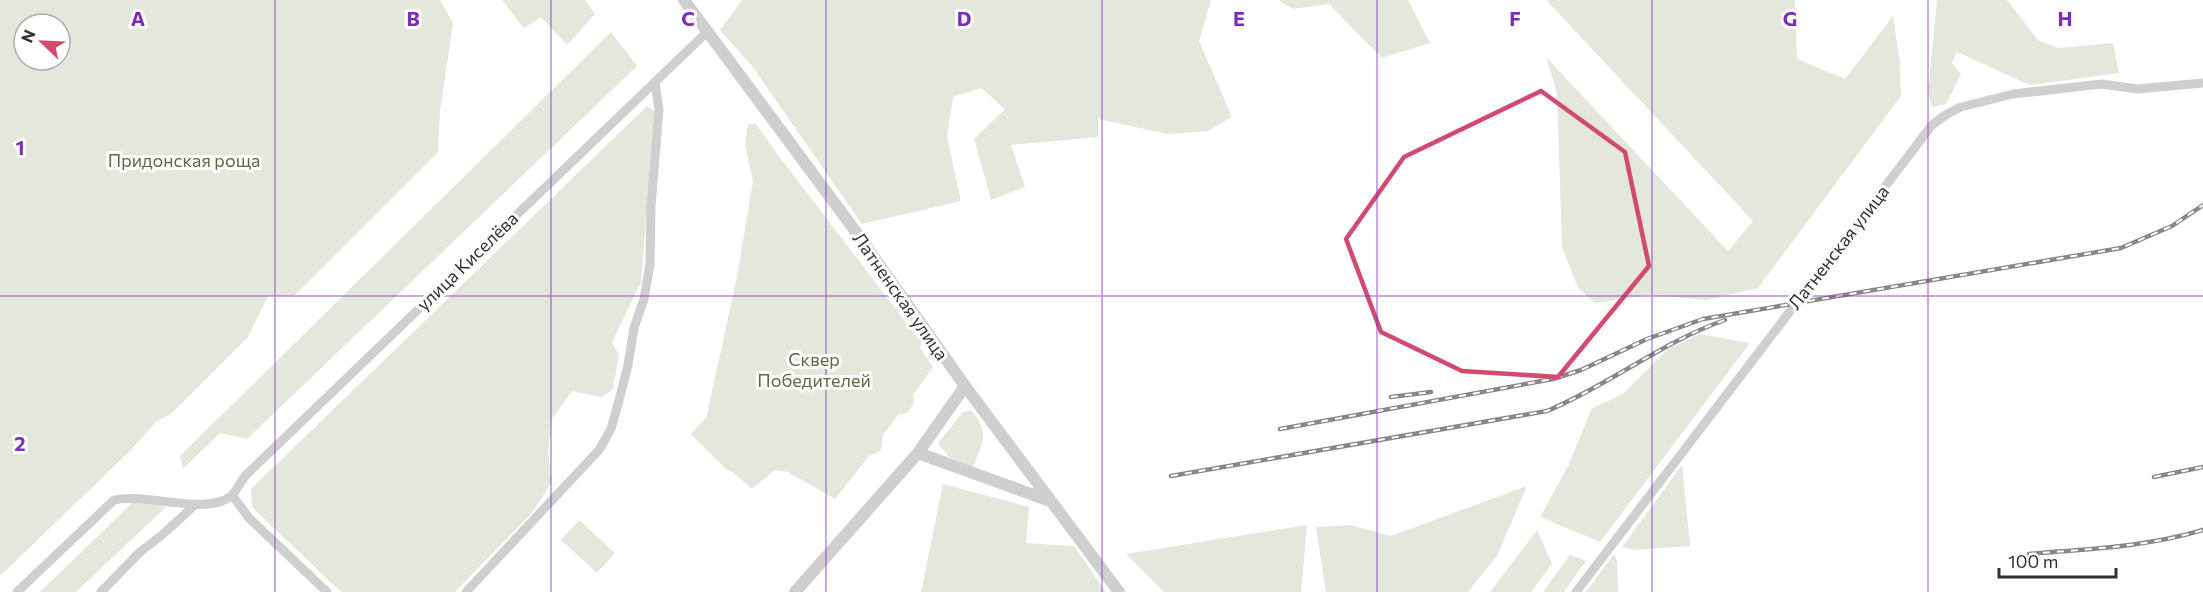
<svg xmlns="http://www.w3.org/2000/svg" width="2203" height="592" viewBox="0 0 2203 592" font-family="Commissioner,sans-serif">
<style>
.green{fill:#e4e8dc;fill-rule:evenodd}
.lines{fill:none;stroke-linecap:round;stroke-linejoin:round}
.minor{stroke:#cfcfcf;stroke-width:9}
.tertiary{stroke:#cfcfcf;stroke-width:12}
.rail-casing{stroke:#878787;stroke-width:4.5}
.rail{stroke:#fff;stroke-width:2;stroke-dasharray:7;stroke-linecap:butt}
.marked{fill:none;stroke:#d34a6f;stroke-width:4.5;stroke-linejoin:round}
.grid{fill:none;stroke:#7b2cbf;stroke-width:1.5;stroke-opacity:0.55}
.labels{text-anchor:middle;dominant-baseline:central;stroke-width:6;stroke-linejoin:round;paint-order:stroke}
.park-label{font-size:18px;fill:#5d6a44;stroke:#fff}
.street-label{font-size:18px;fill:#323232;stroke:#fff}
.grid-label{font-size:20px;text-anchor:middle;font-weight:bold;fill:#7b2cbf;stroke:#fff;stroke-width:6;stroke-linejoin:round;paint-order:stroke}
</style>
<rect width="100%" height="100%" fill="#fff"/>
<g class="green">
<path d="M 0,0 L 440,0 L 453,23 L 440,111 L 438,152 L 294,296 L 268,296 L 248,337 L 171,414 L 156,422 L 130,451 L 0,576 ZM 24,24 L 60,24 L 60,60 L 24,60 Z"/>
<polygon points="502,0 585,0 595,14 567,45 541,17 524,28"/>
<polygon points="742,0 1211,0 1199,41 1232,117 1208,131 1168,134 1098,119 1098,137 1011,145 1025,187 991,200 974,139 1005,109 981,88 953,97 947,137 961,201 862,224 752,66 720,30"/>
<polygon points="1278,0 1408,0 1430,43 1382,58 1329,4 1293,9"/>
<polygon points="1546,0 1795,0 1797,59 1845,79 1893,16 1900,63 1901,96 1758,288 1707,300 1648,295 1595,303 1578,288 1562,247 1557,93 1546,57 1728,251 1753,221"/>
<polygon points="1937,0 2007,0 2038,40 2058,48 2113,43 2119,73 2030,85 1957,52 1952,63 1961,74 1946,104 1932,107 1928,93"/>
<polygon points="611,32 637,66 247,439 220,433 183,469 180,456"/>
<polygon points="647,106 655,111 641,282 612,342 619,355 613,389 602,397 572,391 552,419 548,451 552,482 532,513 455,592 341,592 252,507 251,489"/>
<polygon points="748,124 756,124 778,155 921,342 920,348 933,367 913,395 914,404 907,413 899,414 883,435 881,450 869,456 835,499 788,472 775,470 752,489 734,473 726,469 691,434 706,418 737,277 753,181 745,146"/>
<polygon points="1700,334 1750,343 1600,542 1540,517 1569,464 1592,408 1623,394 1668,349"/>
<path d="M 971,410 C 990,432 983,443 973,467 L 949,457 L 938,443 L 963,412 Z"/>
<polygon points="1682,465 1690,546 1635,550 1622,547"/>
<polygon points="943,484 1029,507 1026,543 1074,546 1106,592 921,592"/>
<polygon points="1527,486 1497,556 1468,592 1326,592 1316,527 1351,525 1391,536"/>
<polygon points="134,501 166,507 76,592 40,592"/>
<polygon points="579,520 615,553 597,573 561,540"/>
<polygon points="1307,525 1301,592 1164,592 1126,554"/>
<polygon points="1537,530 1552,564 1531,592 1490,592"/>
<polygon points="1614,554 1617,560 1618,592 1586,592"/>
<polygon points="1570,555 1586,561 1564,592 1543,592"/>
</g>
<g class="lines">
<g class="minor">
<polyline points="232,495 249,518 327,592"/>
<path d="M 17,592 L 114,500 C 144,492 211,518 233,494 C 238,488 241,481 246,475 L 707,32"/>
<polyline points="101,592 140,552 162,535 196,504"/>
<polyline points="466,592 599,450 611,429 617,408 628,365 634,328 644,299 650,264 651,206 659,110 655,82"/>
<polyline points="1576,592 1932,125 1947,114 1961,107 2013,94 2102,84 2137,89 2203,83"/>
</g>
<g class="tertiary">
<polyline points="684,0 859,236 965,386 1119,592"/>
<polyline points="918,453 1050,501"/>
<polyline points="795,592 918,453 965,386"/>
</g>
<g class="rail-casing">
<g id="rail">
<polyline points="1391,397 1431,392"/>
<polyline points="1280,429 1553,379 1581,370 1647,339 1703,319 2121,248 2172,226 2203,205"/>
<path d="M 1171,476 L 1547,411 C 1609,385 1662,342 1725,320"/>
<polyline points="2154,477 2203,467"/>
<path d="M 2029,554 C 2087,549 2147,547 2203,530"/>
</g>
</g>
<use href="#rail" class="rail"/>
</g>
<path class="marked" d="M 1541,91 L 1625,152 L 1649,266 L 1558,377 L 1462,371 L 1381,332 L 1346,239 L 1404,157 Z"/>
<path class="grid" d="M 275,0 L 275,592M 551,0 L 551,592M 826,0 L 826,592M 1102,0 L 1102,592M 1377,0 L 1377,592M 1652,0 L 1652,592M 1928,0 L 1928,592M 0,296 L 2203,296"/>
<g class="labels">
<g class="park-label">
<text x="184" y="160">Придонская роща</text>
<text x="814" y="359">Сквер<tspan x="814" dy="21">Победителей</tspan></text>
</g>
<g class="street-label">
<text transform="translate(1838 247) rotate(-52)">Латненская улица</text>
<text transform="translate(467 261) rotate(-44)">улица Киселёва</text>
<text transform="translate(901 296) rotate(55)">Латненская улица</text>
</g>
</g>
<g class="grid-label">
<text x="138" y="26">A</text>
<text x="413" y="26">B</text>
<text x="688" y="26">C</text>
<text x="964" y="26">D</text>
<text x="1239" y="26">E</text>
<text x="1515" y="26">F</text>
<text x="1790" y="26">G</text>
<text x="2065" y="26">H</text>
<text x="20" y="155">1</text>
<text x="20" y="451">2</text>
</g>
<g transform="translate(42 42) rotate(293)"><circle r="28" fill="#ffffff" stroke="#adadad" stroke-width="1.5"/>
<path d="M0-4.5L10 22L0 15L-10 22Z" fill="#d34a6f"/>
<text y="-9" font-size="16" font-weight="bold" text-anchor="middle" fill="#323232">N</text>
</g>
<path d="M1999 568v9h117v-9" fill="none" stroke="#323232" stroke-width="3"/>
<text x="2008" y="568" font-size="18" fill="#323232" stroke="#ffffff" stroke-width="4.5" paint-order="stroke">100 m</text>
</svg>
